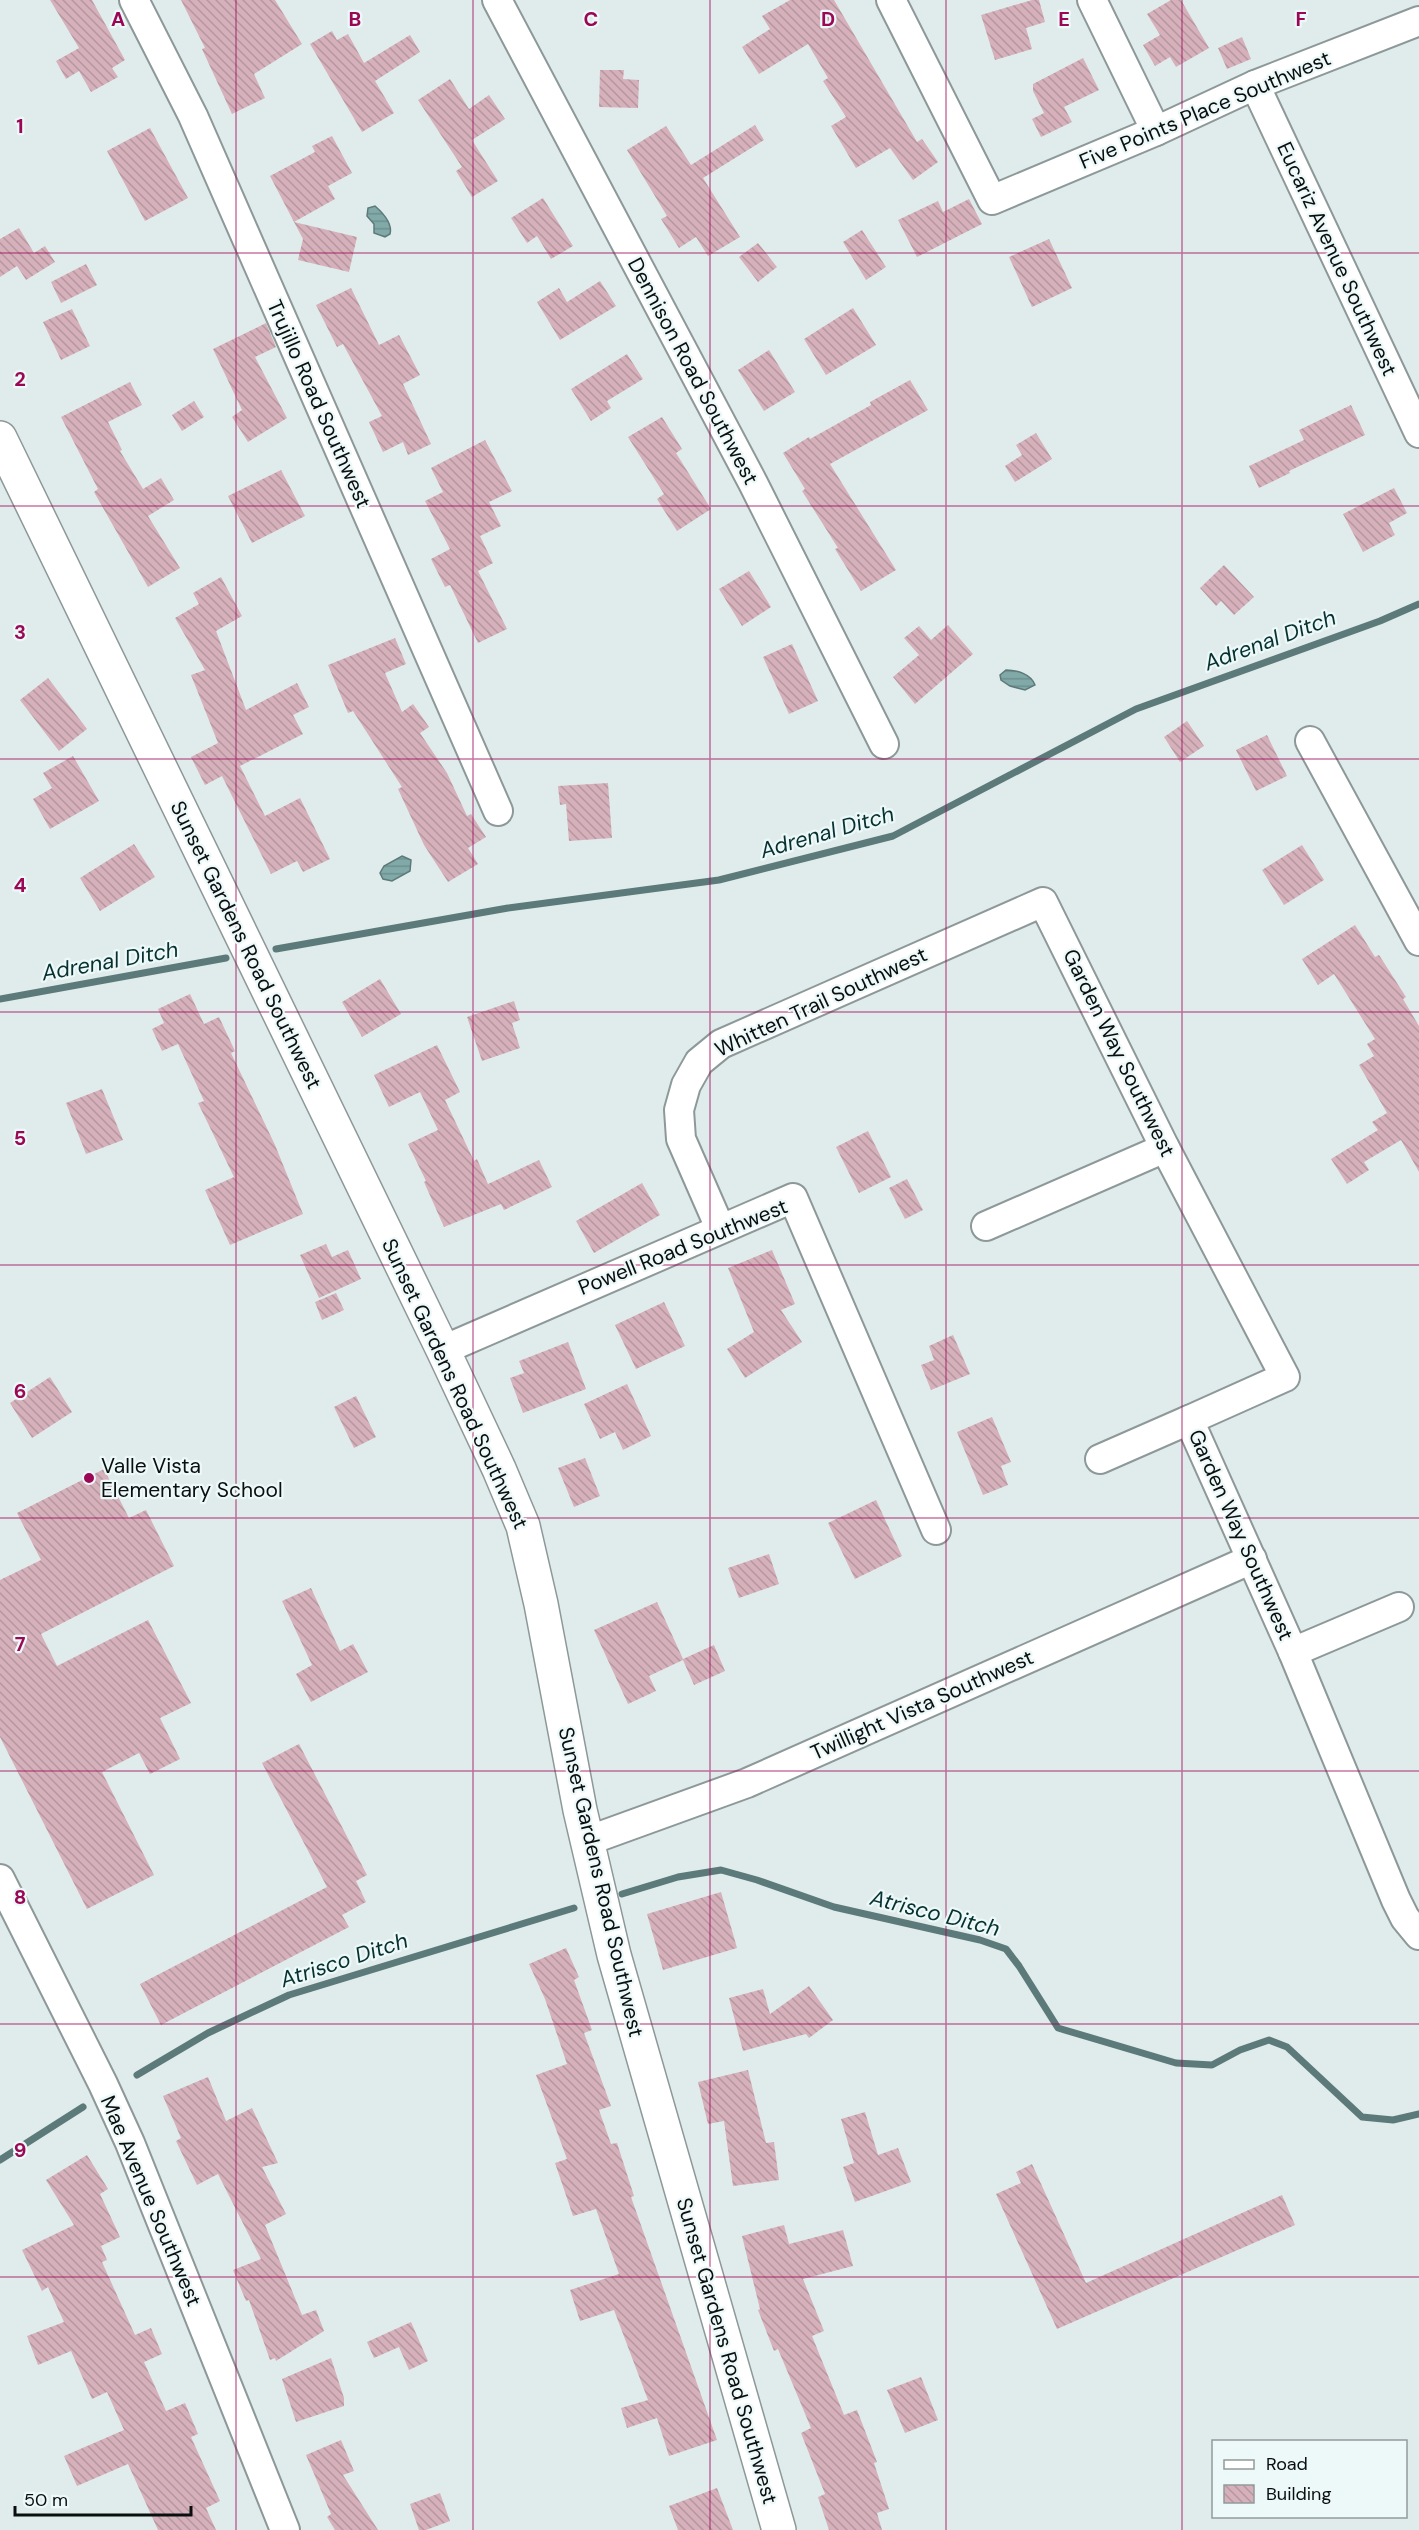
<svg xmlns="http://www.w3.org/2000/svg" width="1419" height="2530" viewBox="0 0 1419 2530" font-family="'DM Sans',sans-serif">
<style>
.water{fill:url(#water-rules);stroke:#5d7a7a;stroke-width:1.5}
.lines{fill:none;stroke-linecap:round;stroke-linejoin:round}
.stream{stroke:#5d7a7a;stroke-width:7}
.building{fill:url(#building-back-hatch)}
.minor-casing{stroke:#8d9898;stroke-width:32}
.tertiary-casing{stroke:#8d9898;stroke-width:36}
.minor{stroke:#fff;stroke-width:28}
.tertiary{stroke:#fff;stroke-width:33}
.grid{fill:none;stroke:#9b0655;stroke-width:1.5;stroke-opacity:0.55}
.poi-dot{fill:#9b0655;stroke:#edf9f9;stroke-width:2}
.labels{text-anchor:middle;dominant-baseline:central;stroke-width:4.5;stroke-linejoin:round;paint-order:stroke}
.street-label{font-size:21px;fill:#0a0e0e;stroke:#edf9f9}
.poi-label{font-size:21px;fill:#0a0e0e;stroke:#edf9f9;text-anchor:start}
.water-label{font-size:22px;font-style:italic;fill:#063130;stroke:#edf9f9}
.grid-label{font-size:20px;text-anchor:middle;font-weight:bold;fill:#9b0655;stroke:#edf9f9;stroke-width:4.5;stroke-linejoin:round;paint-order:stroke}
</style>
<defs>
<pattern id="water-rules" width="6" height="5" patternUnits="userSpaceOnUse" patternTransform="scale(1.5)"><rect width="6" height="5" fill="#80a9a8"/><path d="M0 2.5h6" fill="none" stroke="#6d908f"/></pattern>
<pattern id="building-back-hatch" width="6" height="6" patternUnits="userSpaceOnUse" patternTransform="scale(1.5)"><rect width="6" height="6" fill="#d6b1bc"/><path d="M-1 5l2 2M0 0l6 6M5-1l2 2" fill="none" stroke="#b697a0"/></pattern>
</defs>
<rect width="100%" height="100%" fill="#e0eceb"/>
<g class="water">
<path d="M 375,206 C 383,213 393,223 390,234 L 385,237 L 374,233 L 374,224 L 367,216 L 368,208 Z"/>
<path d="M 1006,670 C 1017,670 1031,674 1035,685 L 1025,690 L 1010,686 L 1001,680 L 1000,675 Z"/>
<polygon points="402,856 411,860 410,871 392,881 383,879 380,873 384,866"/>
</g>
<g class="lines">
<g class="stream">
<polyline points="276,949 508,908 719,880 893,836 1136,709 1380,621 1419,604"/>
<polyline points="0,999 226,958"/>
<polyline points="622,1894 678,1877 721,1870 757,1880 834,1907 980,1940 1006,1949 1019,1966 1058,2028 1176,2063 1212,2065 1240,2050 1269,2040 1287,2047 1362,2117 1393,2120 1419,2114"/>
<polyline points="137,2075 208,2033 289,1995 574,1908"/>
<polyline points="0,2160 83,2107"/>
</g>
</g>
<g class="building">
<polygon points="50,0 92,0 125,60 112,68 118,77 91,92 79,71 66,79 56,61 79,48"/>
<polygon points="181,0 275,0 302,44 254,74 265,98 232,114 202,49 205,48"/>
<polygon points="790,0 834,0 917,142 922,139 938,162 913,180 890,148 856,168 831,126 846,117 823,81 828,78 808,44 759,74 742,47 770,29 762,16"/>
<polygon points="1032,0 1039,0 1045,22 1026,28 1032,49 995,60 981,15"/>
<polygon points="1171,0 1181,0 1209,48 1176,67 1170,57 1155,66 1143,45 1160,35 1147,14"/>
<polygon points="332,31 337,40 348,34 364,63 410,35 420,52 375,81 394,113 362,132 310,44"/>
<polygon points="1242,37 1251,59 1227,69 1218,48"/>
<polygon points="1083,58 1099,90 1064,107 1072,122 1041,137 1032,119 1044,113 1033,91 1033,84"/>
<polygon points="600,70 624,70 623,79 639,80 638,108 599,107"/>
<polygon points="450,79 469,109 489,95 505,119 472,140 498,181 472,197 456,171 462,167 418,100"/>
<polygon points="755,125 764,140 703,178 740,237 708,256 696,237 679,248 661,219 667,216 627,150 666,126 691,165"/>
<polygon points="150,128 188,198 145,221 107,151"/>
<polygon points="332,136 352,173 328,186 335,199 294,222 270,176 315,152 312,146"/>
<polygon points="543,198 573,246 551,259 537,236 527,243 511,218"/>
<polygon points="969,199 982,224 917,257 898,220 938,201 943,212"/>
<polygon points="294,222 357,237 349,272 298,260 303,239"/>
<polygon points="19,228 34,253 45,246 55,262 26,280 17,266 0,277 0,239"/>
<polygon points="862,230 886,267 866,280 843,242"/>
<polygon points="1049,239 1072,288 1032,307 1009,257"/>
<polygon points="758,243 777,267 758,282 739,257"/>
<polygon points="86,264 97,285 61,303 51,282"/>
<polygon points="600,281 616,306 560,340 537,302 559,288 567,302"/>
<polygon points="351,288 379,345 399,335 420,375 403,384 431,444 408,455 403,442 383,452 369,422 382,416 343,344 337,347 316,305"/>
<polygon points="853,308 876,345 826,375 804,339"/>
<polygon points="72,309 90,346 61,360 43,322"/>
<polygon points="266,323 276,347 255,357 287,418 248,442 232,417 242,410 213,349"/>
<polygon points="769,350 795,392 764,411 738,370"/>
<polygon points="627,354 643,379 607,401 611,408 591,421 571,389"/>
<polygon points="910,380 928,410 830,464 896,570 861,591 835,549 838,548 802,491 805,489 783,453 809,437 810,439 871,405 870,402"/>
<polygon points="130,382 142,405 108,422 122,450 120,451 143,489 161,478 174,500 148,516 180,568 148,587 94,492 98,489 61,417"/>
<polygon points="194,401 204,417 182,431 172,415"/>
<polygon points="1351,405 1365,435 1289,471 1290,473 1259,488 1249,466 1304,440 1299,430"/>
<polygon points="662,417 682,449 676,453 711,509 677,531 657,499 664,494 628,437"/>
<polygon points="1036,433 1052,459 1015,482 1005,466 1022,455 1016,445"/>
<polygon points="485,440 512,491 489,502 501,526 480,536 493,563 478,571 507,629 478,643 450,585 445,587 431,559 450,549 425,501 443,492 431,468"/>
<polygon points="281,470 305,516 252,543 228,496"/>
<polygon points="1394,488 1407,513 1389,523 1395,535 1363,552 1343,514"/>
<polygon points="1224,565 1254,597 1234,615 1221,601 1216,606 1200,588"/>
<polygon points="749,571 771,607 742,626 719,589"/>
<polygon points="221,577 242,616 216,631 246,710 297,683 309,707 293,715 303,734 240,766 265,816 300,798 330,859 303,872 297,861 271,874 222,776 205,785 191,757 218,743 191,675 205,670 175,618 199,604 193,593"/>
<polygon points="948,625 973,654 915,704 893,677 919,655 904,638 919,626 931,640"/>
<polygon points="395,638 406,664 385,673 402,712 413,704 429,727 420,733 447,773 467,816 471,814 486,837 468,848 478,864 448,882 424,845 398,789 402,787 353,711 348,713 328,665"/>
<polygon points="792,644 818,701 789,714 763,657"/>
<polygon points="48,678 87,729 59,751 20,700"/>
<polygon points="1187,721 1204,746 1180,762 1164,737"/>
<polygon points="1267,735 1287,776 1256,791 1236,750"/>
<polygon points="73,756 99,801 50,829 33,799 52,788 43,773"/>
<polygon points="608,783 612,838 569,841 566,804 560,805 558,786"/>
<polygon points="134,844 155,877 100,911 80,878"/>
<polygon points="1302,845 1324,880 1284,905 1262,870"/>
<polygon points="1355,925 1375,957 1379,955 1406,997 1403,999 1419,1026 1419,1172 1401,1140 1364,1162 1369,1170 1347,1184 1331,1159 1378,1130 1372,1122 1387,1113 1359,1065 1374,1056 1367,1044 1375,1039 1334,974 1318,985 1302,959"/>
<polygon points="380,979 401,1014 362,1037 342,1002"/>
<polygon points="190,994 204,1024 219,1017 235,1051 231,1053 275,1145 303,1214 230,1245 205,1190 234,1177 198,1103 204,1101 178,1044 162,1051 152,1029 164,1023 158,1009"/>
<polygon points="514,1001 520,1020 512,1023 520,1048 482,1061 467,1017"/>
<polygon points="437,1045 460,1092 445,1100 474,1161 477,1159 488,1184 539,1160 552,1187 504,1210 501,1204 444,1227 424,1182 426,1181 408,1144 438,1130 420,1092 389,1107 374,1075"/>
<polygon points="102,1089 123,1140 86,1154 66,1103"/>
<polygon points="868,1131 891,1177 859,1193 836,1147"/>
<polygon points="907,1179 923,1210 905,1219 889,1188"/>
<polygon points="642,1183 660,1215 594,1253 576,1221"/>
<polygon points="326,1244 332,1257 348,1250 361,1279 319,1298 300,1255"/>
<polygon points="772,1250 795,1304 781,1310 802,1342 745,1378 727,1349 754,1332 728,1268"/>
<polygon points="336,1293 344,1310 322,1320 315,1302"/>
<polygon points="664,1302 685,1346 636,1369 615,1325"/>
<polygon points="953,1335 970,1374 931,1390 921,1365 934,1360 929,1346"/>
<polygon points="568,1342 586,1389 523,1413 510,1378 524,1373 519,1361"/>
<polygon points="50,1377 72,1412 32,1438 10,1403"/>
<polygon points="627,1384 651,1436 623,1450 615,1432 600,1439 584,1404"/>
<polygon points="356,1396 376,1437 354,1448 334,1407"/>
<polygon points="992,1417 1011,1462 1001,1466 1008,1485 983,1495 957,1432"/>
<polygon points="585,1458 600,1496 574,1507 558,1468"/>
<polygon points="104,1469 129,1518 146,1510 174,1566 41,1634 57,1666 148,1620 191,1703 160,1718 180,1759 150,1774 139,1753 102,1772 154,1875 87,1909 0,1737 0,1580 41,1560 17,1513"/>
<polygon points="876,1500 902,1556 855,1579 828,1523"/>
<polygon points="769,1554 779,1584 739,1598 728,1568"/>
<polygon points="311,1588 340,1651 353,1644 368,1672 311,1702 296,1674 312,1665 282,1601"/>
<polygon points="657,1602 683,1659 714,1645 725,1671 694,1685 683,1660 649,1676 656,1691 628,1704 594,1630"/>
<polygon points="299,1744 367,1875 356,1881 366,1902 342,1915 349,1927 161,2025 140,1984 327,1887 262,1763"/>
<polygon points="721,1892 737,1948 663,1970 647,1914"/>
<polygon points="566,1948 579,1977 574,1980 592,2030 584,2033 611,2106 599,2110 611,2144 617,2143 634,2196 631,2197 717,2440 669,2456 657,2418 627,2428 621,2408 648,2400 614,2310 580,2321 570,2290 619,2274 596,2209 573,2216 555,2163 567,2159 536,2075 567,2064 545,1999 529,1964"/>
<polygon points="809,1986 833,2020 809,2038 806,2034 743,2051 729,1998 763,1989 770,2014"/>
<polygon points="748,2070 766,2143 774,2142 779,2180 733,2186 724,2121 708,2124 698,2082"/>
<polygon points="208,2077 226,2121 252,2108 278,2163 262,2167 286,2214 265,2225 302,2315 316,2310 324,2331 276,2361 275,2358 270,2360 249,2300 246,2301 233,2270 261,2259 218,2174 197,2185 176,2141 181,2138 163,2096"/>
<polygon points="865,2112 878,2155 898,2148 911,2182 855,2202 843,2167 854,2163 841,2119"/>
<polygon points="87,2155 108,2189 100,2194 120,2237 101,2246 107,2260 102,2262 135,2335 151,2328 162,2354 144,2362 166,2411 185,2403 198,2434 191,2437 220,2501 206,2508 216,2530 158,2530 128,2464 77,2486 64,2456 124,2430 107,2392 92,2399 71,2351 38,2365 27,2336 64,2322 48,2287 42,2291 22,2250 74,2225 46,2180"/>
<polygon points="1032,2164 1086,2283 1282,2195 1295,2225 1057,2329 996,2194 1021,2183 1016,2172"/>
<polygon points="784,2225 789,2244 843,2230 853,2266 803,2279 824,2331 812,2336 844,2415 857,2410 877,2462 874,2463 889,2509 877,2513 882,2530 829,2530 818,2497 825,2494 801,2433 811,2428 778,2349 774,2351 758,2310 760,2309 742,2236"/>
<polygon points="411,2322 428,2361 409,2370 399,2347 374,2358 367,2342"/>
<polygon points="331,2358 344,2398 344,2406 296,2422 282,2379"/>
<polygon points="921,2377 938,2420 905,2433 887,2390"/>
<polygon points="341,2440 354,2471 343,2475 378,2530 335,2530 327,2517 331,2514 306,2455"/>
<polygon points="717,2488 733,2530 678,2530 669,2506"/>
<polygon points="440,2493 450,2521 426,2530 419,2530 410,2504"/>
</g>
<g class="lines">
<g class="minor-casing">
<g id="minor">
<polyline points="134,0 193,116 498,811"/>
<polyline points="497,0 753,483 884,744"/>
<polyline points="891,0 992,200 1156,131 1255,85 1419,21"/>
<polyline points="1092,0 1156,131"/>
<polyline points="1255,85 1419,433"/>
<polyline points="1310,741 1419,941"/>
<polyline points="986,1226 1165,1148"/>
<polyline points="720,1228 681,1139 679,1110 686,1085 699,1062 721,1044 1043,902 1165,1148 1285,1377 1189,1420 1293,1652 1396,1900 1405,1918 1419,1935"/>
<polyline points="443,1350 793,1198 936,1530"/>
<polyline points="1100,1459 1189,1420"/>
<polyline points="1293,1652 1399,1607"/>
<polyline points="587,1841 747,1783 1252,1559"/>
<polyline points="0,1879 103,2084 130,2143 285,2530"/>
</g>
</g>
<g class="tertiary-casing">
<polyline id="tertiary" points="0,438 443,1350 499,1469 523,1526 541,1604 580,1810 614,1955 779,2530"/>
</g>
<use href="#minor" class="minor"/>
<use href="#tertiary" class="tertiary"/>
</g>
<path class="grid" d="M 236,0 L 236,2530M 473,0 L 473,2530M 710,0 L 710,2530M 946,0 L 946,2530M 1182,0 L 1182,2530M 0,253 L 1419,253M 0,506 L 1419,506M 0,759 L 1419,759M 0,1012 L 1419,1012M 0,1265 L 1419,1265M 0,1518 L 1419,1518M 0,1771 L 1419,1771M 0,2024 L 1419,2024M 0,2277 L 1419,2277"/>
<circle class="poi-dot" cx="89" cy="1478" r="6"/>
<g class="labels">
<g class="street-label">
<text transform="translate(1205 110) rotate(-23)">Five Points Place Southwest</text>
<text transform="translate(1337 259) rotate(65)">Eucariz Avenue Southwest</text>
<text transform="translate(693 371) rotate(62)">Dennison Road Southwest</text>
<text transform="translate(319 404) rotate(66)">Trujillo Road Southwest</text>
<text transform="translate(246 945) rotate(64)">Sunset Gardens Road Southwest</text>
<text transform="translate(821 1002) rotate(-25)">Whitten Trail Southwest</text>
<text transform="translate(1119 1053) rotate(64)">Garden Way Southwest</text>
<text transform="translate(683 1247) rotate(-22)">Powell Road Southwest</text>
<text transform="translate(455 1384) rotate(65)">Sunset Gardens Road Southwest</text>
<text transform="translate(1241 1535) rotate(66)">Garden Way Southwest</text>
<text transform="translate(922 1705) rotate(-24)">Twillight Vista Southwest</text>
<text transform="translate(601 1882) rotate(77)">Sunset Gardens Road Southwest</text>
<text transform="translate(151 2201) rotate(67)">Mae Avenue Southwest</text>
<text transform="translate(727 2351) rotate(74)">Sunset Gardens Road Southwest</text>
</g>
<g class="poi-label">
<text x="101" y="1466">Valle Vista<tspan x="101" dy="24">Elementary School</tspan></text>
</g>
<g class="water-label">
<text transform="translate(1270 640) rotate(-20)">Adrenal Ditch</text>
<text transform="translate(827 832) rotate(-16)">Adrenal Ditch</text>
<text transform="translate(110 961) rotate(-10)">Adrenal Ditch</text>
<text transform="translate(935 1913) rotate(14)">Atrisco Ditch</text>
<text transform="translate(344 1960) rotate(-18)">Atrisco Ditch</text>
</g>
</g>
<g class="grid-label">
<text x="118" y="26">A</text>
<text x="355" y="26">B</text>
<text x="591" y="26">C</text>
<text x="828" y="26">D</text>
<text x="1064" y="26">E</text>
<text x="1301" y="26">F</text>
<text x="20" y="133">1</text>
<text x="20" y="386">2</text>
<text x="20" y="639">3</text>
<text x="20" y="892">4</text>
<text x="20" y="1145">5</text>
<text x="20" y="1398">6</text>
<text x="20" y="1651">7</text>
<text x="20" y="1904">8</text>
<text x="20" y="2157">9</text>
</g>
<rect x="1212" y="2440" width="195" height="78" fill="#edf9f9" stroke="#929b9b" stroke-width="1.5"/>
<rect x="1224" y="2460" width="30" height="9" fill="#ffffff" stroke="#929b9b" stroke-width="1.5"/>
<text x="1266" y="2470" font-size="18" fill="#0a0e0e">Road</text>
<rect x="1224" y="2485" width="30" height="18" fill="url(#building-back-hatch)" stroke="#929b9b" stroke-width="1.5"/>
<text x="1266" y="2500" font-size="18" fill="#0a0e0e">Building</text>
<path d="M15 2506v9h176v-9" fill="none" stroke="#0a0e0e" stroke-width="3"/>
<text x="24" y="2506" font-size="18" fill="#0a0e0e" stroke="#edf9f9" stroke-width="4.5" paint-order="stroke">50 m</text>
</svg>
